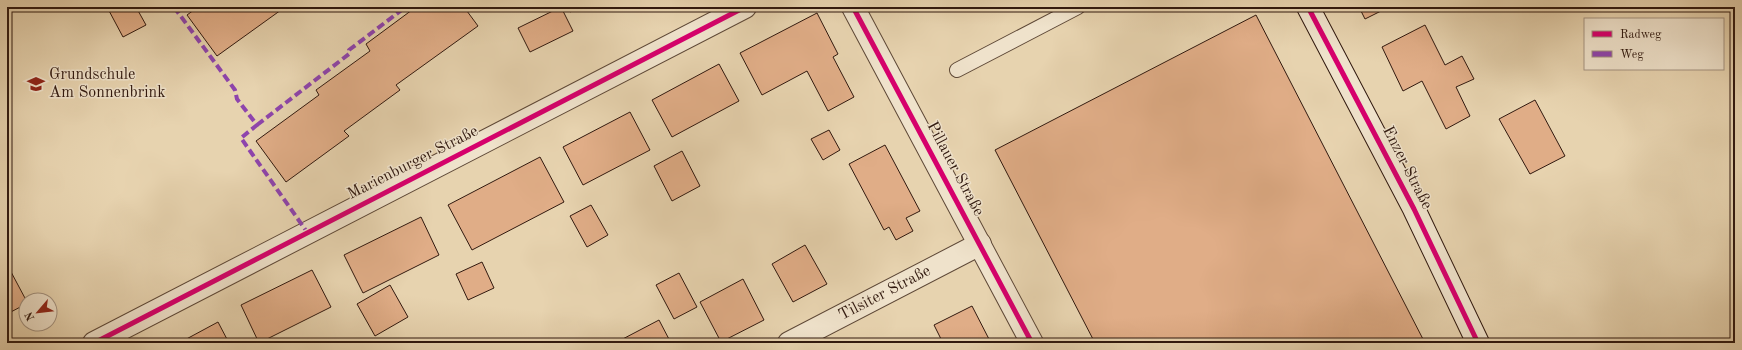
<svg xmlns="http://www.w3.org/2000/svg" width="1742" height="350" viewBox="0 0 1742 350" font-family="'Old Standard TT',serif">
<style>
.building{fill:#e0ad87;stroke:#31190f}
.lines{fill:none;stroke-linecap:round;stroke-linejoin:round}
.service-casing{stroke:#5e4837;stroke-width:16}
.minor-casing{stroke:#5e4837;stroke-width:24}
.secondary-casing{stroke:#31190f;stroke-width:24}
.service{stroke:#efe2cb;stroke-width:14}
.minor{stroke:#efe2cb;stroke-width:22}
.secondary{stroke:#efe2cb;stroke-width:22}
.quiet{stroke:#8e44ad;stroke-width:4;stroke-dasharray:8 4;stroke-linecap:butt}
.cycleway-casing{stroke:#efe2cb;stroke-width:8}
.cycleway{stroke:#d6006c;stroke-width:5}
.labels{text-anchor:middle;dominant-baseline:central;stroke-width:3;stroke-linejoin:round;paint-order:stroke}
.poi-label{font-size:16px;fill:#31190f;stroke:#efe2cb;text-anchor:start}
.street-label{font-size:16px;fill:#31190f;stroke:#efe2cb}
</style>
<rect width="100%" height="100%" fill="#e7d3af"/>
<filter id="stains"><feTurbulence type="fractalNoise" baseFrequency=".005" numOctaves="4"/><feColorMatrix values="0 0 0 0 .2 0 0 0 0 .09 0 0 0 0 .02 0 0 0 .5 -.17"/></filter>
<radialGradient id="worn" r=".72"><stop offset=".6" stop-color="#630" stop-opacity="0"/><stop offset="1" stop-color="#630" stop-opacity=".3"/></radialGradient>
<g class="building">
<polygon points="107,7 136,7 146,25 123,37"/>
<polygon points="198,7 278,7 281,10 217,56 187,15"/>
<polygon points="416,7 464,7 478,26 396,85 400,90 344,131 349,136 286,182 256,141 319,95 316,90 370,51 366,44"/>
<polygon points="561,7 573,31 530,52 518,28"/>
<polygon points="567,7 580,7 570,12"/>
<polygon points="1359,7 1389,7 1365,19"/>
<polygon points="817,13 838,54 833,57 854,97 828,111 807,71 762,95 740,53"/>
<polygon points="1256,15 1425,343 1095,343 995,150"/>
<polygon points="1425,25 1445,65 1462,56 1474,79 1456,87 1470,116 1446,129 1422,81 1403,91 1382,47"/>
<polygon points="719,64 739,101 672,137 652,100"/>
<polygon points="1535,100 1565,156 1530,174 1499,119"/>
<polygon points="630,112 650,150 583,185 563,147"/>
<polygon points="829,130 840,150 823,160 811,139"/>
<polygon points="885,145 920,211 906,218 913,231 896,240 889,227 884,230 849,164"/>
<polygon points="682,151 700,186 672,201 654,166"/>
<polygon points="540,157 564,202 472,250 448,205"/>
<polygon points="591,205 608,235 587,247 570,216"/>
<polygon points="421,217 439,255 363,293 344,255"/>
<polygon points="805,245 827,284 793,302 772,264"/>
<polygon points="482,262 494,288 468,300 456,274"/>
<polygon points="10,270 26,300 26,304 7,314 7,271"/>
<polygon points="312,270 331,307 259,343 241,305"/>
<polygon points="679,273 697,307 674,319 656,285"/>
<polygon points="743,279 764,320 721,342 700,302"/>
<polygon points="390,285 408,317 375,336 357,304"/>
<polygon points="972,306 991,343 943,343 934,325"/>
<polygon points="659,320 671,343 617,343 617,342"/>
<polygon points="218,322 229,343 179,343"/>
</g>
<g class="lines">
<g class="service-casing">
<polyline id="service" points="957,70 1078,7"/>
</g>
<g class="minor-casing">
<g id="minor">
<polyline points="853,7 1032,343"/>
<polyline points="94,343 745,7"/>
<path id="s1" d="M 789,343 L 980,244"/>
</g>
</g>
<g class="secondary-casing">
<polyline id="secondary" points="1308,7 1414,209 1478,343"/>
</g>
<use href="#service" class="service"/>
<use href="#minor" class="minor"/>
<use href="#secondary" class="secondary"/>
<g class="quiet">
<polyline points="174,7 235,90 237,99 257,125 241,138 307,232"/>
<polyline points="257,125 349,54 349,50 403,9"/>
</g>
<g class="cycleway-casing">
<g id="cycleway">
<polyline points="853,7 1032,343"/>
<polyline points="1308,7 1414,209 1478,343"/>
<polyline points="94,343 745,7"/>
</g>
</g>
<use href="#cycleway" class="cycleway"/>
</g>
<defs>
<g id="school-bare" transform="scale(1.38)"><path d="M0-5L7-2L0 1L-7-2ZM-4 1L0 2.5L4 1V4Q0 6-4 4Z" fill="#8f2418" stroke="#efe2cb" stroke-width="2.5" paint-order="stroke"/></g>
</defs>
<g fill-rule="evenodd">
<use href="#school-bare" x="36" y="84"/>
</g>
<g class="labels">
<g class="poi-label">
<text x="49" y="75">Grundschule<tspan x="49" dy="18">Am Sonnenbrink</tspan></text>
</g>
<g class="street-label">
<text transform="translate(413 163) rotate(-27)">Marienburger Straße</text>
<text transform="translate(1407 168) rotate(63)">Enzer Straße</text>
<text transform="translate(955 169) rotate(62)">Pillauer Straße</text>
<text stroke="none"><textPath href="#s1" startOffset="108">Tilsiter Straße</textPath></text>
</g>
</g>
<rect width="1742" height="350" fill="none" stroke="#e7d3af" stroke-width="24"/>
<rect x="8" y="8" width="1726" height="334" fill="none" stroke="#31190f" stroke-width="2"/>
<rect x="12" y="12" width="1718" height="326" fill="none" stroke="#31190f"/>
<rect x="1584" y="18" width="140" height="52" fill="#efe2cb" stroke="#a39280"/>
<rect x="1592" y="31" width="20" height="6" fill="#d6006c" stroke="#a39280"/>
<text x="1620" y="38" font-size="12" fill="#31190f">Radweg</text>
<rect x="1592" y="51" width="20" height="6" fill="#8e44ad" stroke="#a39280"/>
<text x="1620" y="58" font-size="12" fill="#31190f">Weg</text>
<g transform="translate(38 312) rotate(242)"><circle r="19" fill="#efe2cb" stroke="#a39280"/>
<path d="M0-3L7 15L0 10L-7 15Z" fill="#8f2418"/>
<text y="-6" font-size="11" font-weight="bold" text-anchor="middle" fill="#31190f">N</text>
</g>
<rect width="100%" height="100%" filter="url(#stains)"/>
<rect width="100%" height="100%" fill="url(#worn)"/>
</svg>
